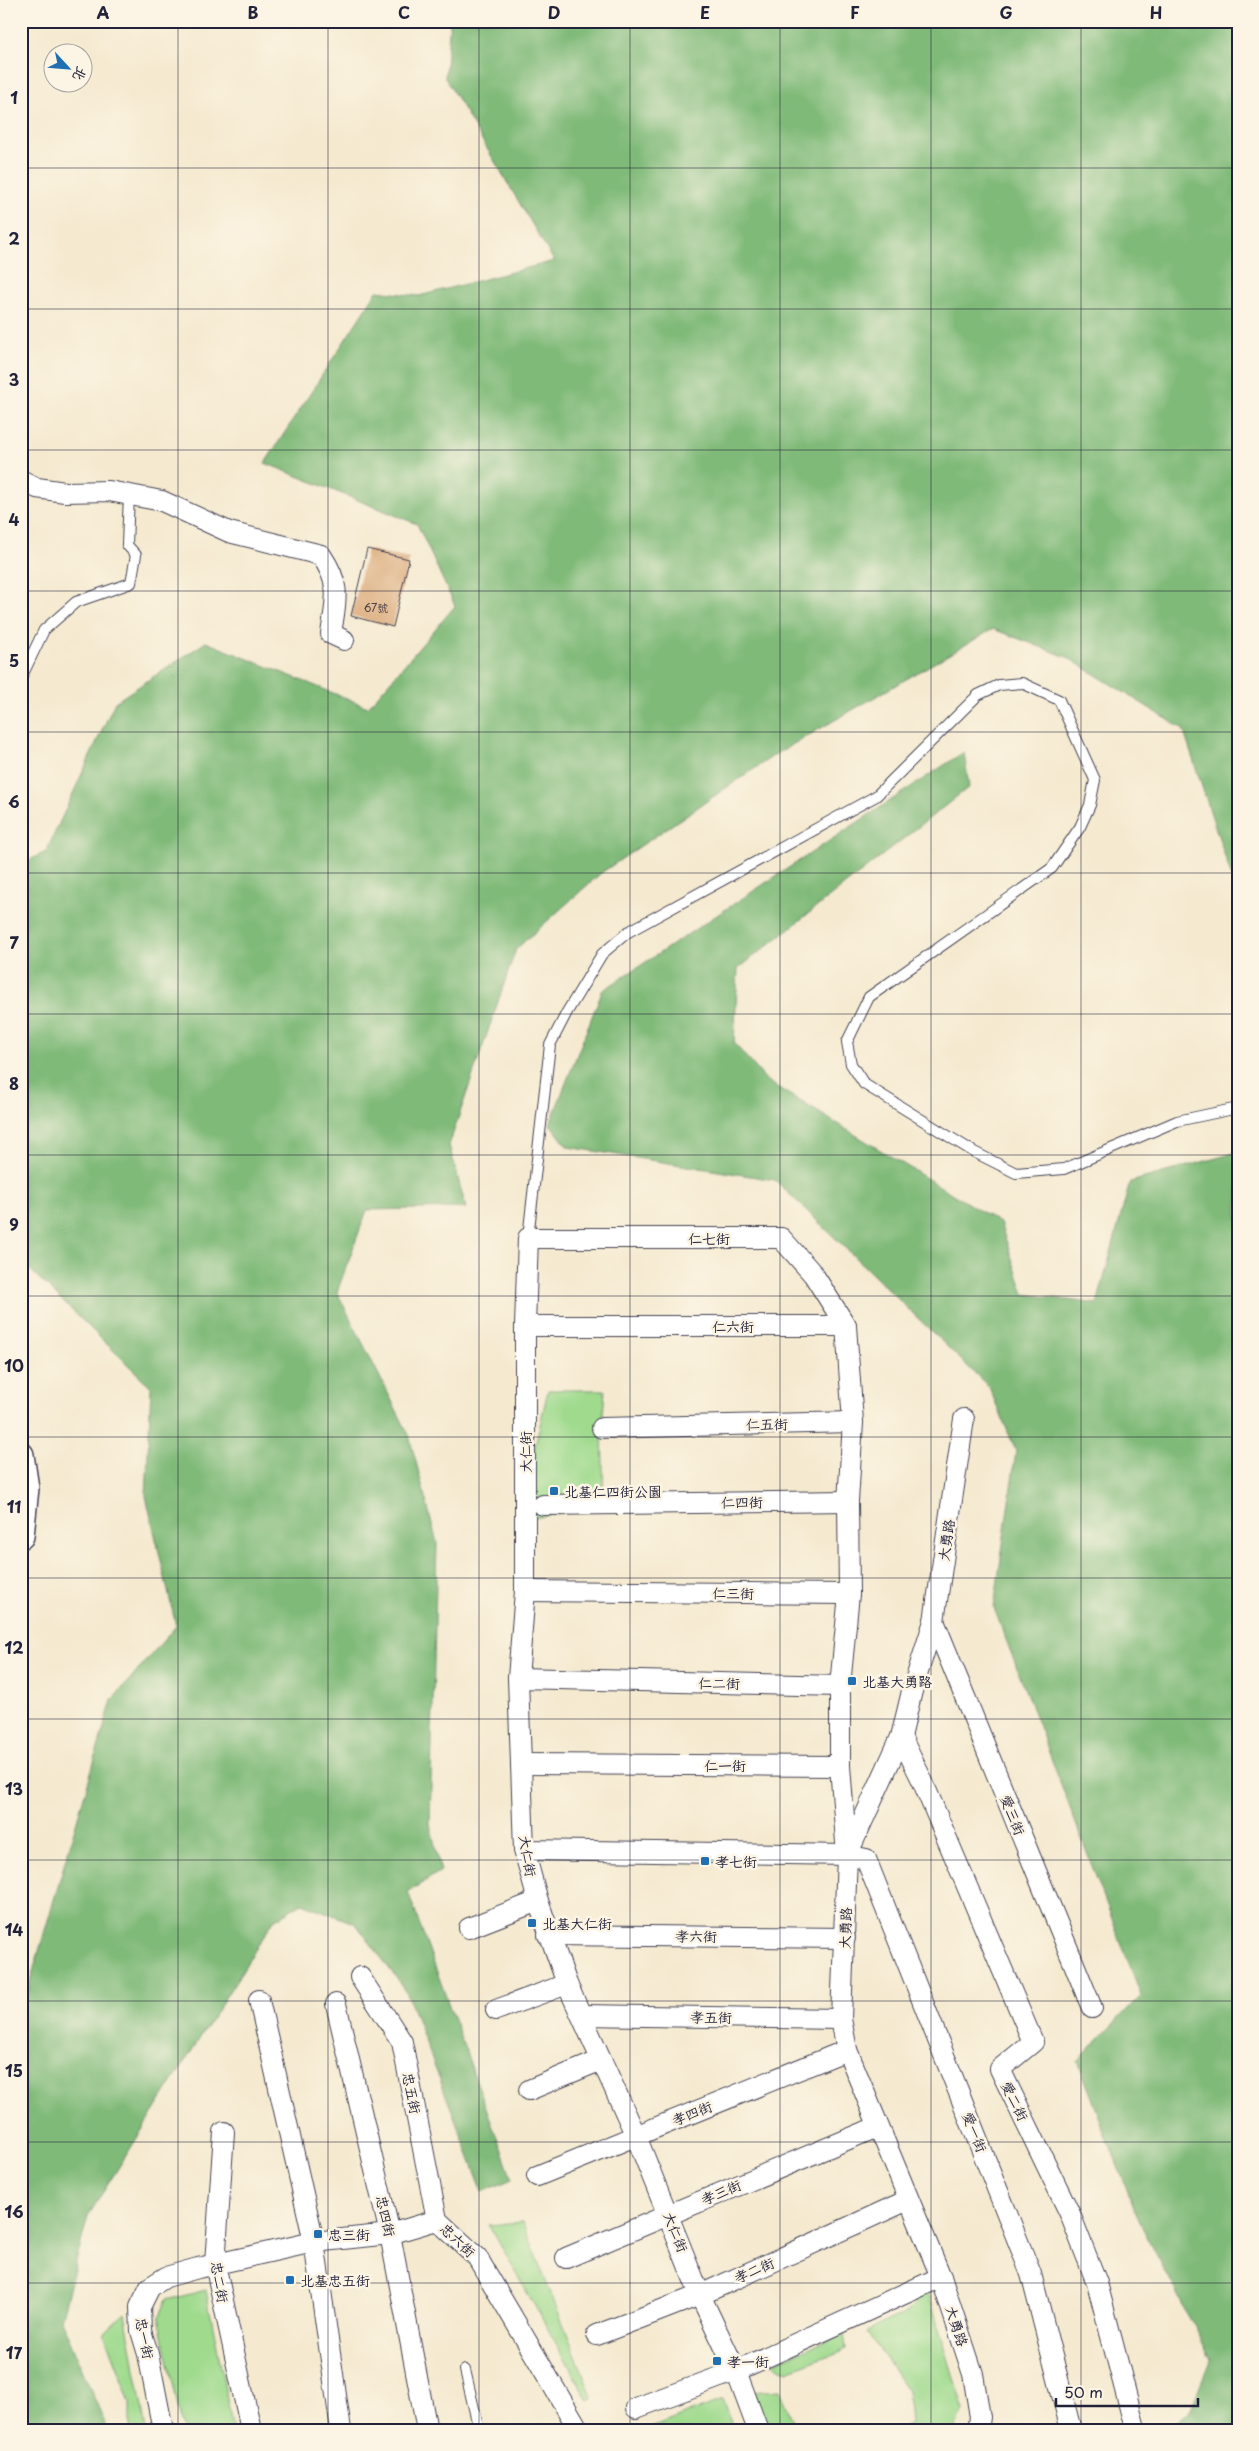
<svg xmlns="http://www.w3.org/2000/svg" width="1259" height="2451" viewBox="0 0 1259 2451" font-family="'Playpen Sans','LXGW WenKai TC',sans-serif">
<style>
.green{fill:#9fda8d;stroke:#607e64}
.forest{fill:#7fba78;stroke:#506e5a}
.building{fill:#d8a472}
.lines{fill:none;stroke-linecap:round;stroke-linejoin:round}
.service-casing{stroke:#424051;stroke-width:12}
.minor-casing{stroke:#424051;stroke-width:22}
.tertiary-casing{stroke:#424051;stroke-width:28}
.service{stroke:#fff;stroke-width:10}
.minor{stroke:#fff;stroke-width:20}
.tertiary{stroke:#fff;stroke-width:25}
.grid{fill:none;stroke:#22223b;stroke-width:1;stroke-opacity:0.55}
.poi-dot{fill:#1f6fb2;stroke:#fcf5e5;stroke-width:2}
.labels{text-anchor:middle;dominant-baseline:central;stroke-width:5;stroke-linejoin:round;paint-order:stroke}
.number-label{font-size:11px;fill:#504249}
.street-label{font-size:14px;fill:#22223b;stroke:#fcf5e5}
.poi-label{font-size:14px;fill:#22223b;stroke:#fcf5e5;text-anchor:start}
.neatline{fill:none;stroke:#22223b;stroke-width:2}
.grid-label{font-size:16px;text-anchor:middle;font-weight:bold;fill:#22223b}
</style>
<rect width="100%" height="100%" fill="#fcf5e5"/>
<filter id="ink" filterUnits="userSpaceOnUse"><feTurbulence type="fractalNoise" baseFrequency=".02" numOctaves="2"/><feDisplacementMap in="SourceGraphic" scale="10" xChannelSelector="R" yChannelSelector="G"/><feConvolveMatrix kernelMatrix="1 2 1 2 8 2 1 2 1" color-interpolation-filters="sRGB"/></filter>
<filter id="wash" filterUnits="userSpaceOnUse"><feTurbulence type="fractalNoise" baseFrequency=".0096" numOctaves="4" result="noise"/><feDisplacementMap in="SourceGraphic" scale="20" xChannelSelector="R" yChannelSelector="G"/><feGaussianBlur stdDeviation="1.12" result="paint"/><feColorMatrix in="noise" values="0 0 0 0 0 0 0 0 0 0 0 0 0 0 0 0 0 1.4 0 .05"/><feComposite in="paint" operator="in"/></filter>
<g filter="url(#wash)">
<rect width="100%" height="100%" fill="#f5ead0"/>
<g class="green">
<polygon points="548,1390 605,1390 602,1428 604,1505 518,1521"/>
<polygon points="522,2222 593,2398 588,2400 489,2225"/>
<polygon points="927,2288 964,2411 954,2430 898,2430 911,2423 908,2391 867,2331 909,2311"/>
<polygon points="206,2290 233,2430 183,2430 159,2317 167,2300"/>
<polygon points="125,2313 146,2430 130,2430 130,2402 104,2333"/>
<polygon points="844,2334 846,2349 787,2371 772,2363"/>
<polygon points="780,2390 797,2430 767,2430 749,2392"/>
<polygon points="722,2400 734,2430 646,2430"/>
</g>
<g class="forest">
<polygon points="450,21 1238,21 1238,896 1183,729 1067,657 993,629 776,754 601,873 516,949 449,1145 466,1208 367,1210 337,1292 409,1435 437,1543 430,1824 441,1871 408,1892 512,2179 483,2192 406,1991 356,1924 302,1903 274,1920 88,2216 61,2320 108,2430 26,2430 21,2333 21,2013 112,1700 176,1626 146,1496 151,1387 21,1261 21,864 46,852 115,702 206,642 368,707 455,606 417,524 265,463 377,291 419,296 554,261 445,78"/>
<polygon points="964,752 969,787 738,969 734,1043 767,1081 1000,1223 1024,1294 1097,1304 1130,1182 1238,1152 1238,2430 1167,2430 1190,2411 1211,2359 1139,2221 1078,2061 1141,1995 994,1608 1016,1451 989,1387 775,1180 568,1147 550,1124 602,991"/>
</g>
<g id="blocks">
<polygon class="building" points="367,549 409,559 393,627 351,616"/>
</g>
</g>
<g filter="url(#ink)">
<use href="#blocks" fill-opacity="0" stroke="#424051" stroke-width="1"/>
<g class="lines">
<g class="service-casing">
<g id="service">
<polyline points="21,678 44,630 76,602 131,583 136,555 127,545 129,494"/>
<polyline points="528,1238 550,1045 567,1012 602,954 628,932 876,796 978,695 999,685 1022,683 1059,700 1095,780 1090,805 1080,827 1052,868 869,997 847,1042 851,1064 864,1084 974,1152 1016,1173 1064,1169 1177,1121 1238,1108"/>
<polyline points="465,2370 479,2430"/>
</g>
</g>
<g class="minor-casing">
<g id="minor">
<path d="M 21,480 L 37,488 L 65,492 L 109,491 L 162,501 L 229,532 L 321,555 C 342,586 336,599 331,634 L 344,640"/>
<polyline points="525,1326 846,1326"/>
<polyline points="964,1419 934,1621 912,1691 901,1737 847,1855 841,2019 847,2050 941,2277 973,2374 980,2417 978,2430"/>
<polyline points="602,1428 853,1422"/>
<polyline points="543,1505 848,1501"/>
<polyline points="525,1591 849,1594"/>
<polyline points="934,1621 1092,2008"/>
<polyline points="518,1678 840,1686"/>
<polyline points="901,1737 922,1780 1033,2042 1000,2069 1070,2214 1097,2283 1135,2428"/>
<polyline points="521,1764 840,1766"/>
<polyline points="524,1850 847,1855 866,1859 1031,2274 1071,2430"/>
<polyline points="469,1928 538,1901"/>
<polyline points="548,1935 845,1938"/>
<polyline points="360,1977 402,2042 437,2220"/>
<polyline points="259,2000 314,2242 341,2430"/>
<polyline points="336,2004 390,2234 427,2430"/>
<polyline points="496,2010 567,1984"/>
<polyline points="582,2015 841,2019"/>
<polyline points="529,2090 599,2061"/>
<polyline points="224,2132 215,2264 251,2430"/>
<polyline points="537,2176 847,2050"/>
<polyline points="566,2258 877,2127"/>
<polyline points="597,2335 700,2295 908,2200"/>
<polyline points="636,2408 736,2371 941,2277"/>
<polyline points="163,2430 148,2354 141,2331 140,2307 150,2287 166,2277 198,2268 314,2242 390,2234 437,2220 477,2257 579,2430"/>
<polyline points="758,2430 736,2371 700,2295 636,2136 567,1984 538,1901 524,1850 518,1678 525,1591 525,1326 528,1238 781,1238 813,1274 846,1326 853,1422 848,1501 849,1594 840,1686 840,1766 847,1855"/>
</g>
</g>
<g class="tertiary-casing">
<polyline id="tertiary" points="21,1455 26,1488 21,1536"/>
</g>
<use href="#service" class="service"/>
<use href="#minor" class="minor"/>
<use href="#tertiary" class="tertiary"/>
</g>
</g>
<path class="grid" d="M 178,21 L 178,2430M 328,21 L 328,2430M 479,21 L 479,2430M 630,21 L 630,2430M 780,21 L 780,2430M 931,21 L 931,2430M 1081,21 L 1081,2430M 21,168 L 1238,168M 21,309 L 1238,309M 21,450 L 1238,450M 21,591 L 1238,591M 21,732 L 1238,732M 21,873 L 1238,873M 21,1014 L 1238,1014M 21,1155 L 1238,1155M 21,1296 L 1238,1296M 21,1437 L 1238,1437M 21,1578 L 1238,1578M 21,1719 L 1238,1719M 21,1860 L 1238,1860M 21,2001 L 1238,2001M 21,2142 L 1238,2142M 21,2283 L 1238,2283"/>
<g class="poi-dot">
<rect x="549" y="1486" width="10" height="10" rx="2.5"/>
<rect x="847" y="1676" width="10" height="10" rx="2.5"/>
<rect x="700" y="1856" width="10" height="10" rx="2.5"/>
<rect x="527" y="1918" width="10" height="10" rx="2.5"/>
<rect x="313" y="2229" width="10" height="10" rx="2.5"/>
<rect x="285" y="2275" width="10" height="10" rx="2.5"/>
<rect x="712" y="2356" width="10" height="10" rx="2.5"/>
</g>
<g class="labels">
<g class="number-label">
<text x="376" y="607">67號</text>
</g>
<g class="street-label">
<text x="709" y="1238">仁七街</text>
<text x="733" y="1326">仁六街</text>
<text transform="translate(767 1424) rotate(-1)">仁五街</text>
<text transform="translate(525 1452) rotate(-90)">大仁街</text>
<text transform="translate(742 1502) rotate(-1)">仁四街</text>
<text transform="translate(946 1540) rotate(-82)">大勇路</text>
<text transform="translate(733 1593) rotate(1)">仁三街</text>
<text transform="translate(719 1683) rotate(1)">仁二街</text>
<text x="725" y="1765">仁一街</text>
<text transform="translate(1013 1815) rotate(68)">愛三街</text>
<text transform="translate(528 1856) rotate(80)">大仁街</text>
<text transform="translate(845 1928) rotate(-88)">大勇路</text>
<text transform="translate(696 1936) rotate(1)">孝六街</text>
<text transform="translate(711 2017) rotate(1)">孝五街</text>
<text transform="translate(412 2093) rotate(79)">忠五街</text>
<text transform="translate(1015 2101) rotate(64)">愛二街</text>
<text transform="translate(692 2113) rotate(-22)">孝四街</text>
<text transform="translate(975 2132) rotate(68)">愛一街</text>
<text transform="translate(721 2192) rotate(-23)">孝三街</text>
<text transform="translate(386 2216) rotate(77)">忠四街</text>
<text transform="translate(676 2232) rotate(68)">大仁街</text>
<text transform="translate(458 2240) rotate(43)">忠六街</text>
<text transform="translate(754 2270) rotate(-24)">孝二街</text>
<text transform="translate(220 2282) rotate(80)">忠二街</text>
<text transform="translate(957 2326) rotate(72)">大勇路</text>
<text transform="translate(145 2338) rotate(79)">忠一街</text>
</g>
<g class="poi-label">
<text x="564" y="1491">北基仁四街公園</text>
<text x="862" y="1681">北基大勇路</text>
<text x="715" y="1861">孝七街</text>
<text x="542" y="1923">北基大仁街</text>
<text x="328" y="2234">忠三街</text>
<text x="300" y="2280">北基忠五街</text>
<text x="727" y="2361">孝一街</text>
</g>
</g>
<rect width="1259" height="2451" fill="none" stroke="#fcf5e5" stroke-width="55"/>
<g transform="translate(68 68) rotate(116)"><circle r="24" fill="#fcf5e5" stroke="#a5a1a1"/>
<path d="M0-4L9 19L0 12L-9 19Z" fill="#1f6fb2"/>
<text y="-8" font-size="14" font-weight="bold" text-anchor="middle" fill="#22223b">北</text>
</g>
<path d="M1056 2398v8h142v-8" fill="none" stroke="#22223b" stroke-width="2.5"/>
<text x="1064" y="2398" font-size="15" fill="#22223b" stroke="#fcf5e5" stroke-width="4" paint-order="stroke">50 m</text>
<rect x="28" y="28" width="1204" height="2396" class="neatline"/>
<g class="grid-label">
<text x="103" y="19">A</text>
<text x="253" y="19">B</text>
<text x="404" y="19">C</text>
<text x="554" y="19">D</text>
<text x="705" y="19">E</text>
<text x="855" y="19">F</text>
<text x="1006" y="19">G</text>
<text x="1156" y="19">H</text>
<text x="14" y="104">1</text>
<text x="14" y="245">2</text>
<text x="14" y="386">3</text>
<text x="14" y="526">4</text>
<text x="14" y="667">5</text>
<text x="14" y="808">6</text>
<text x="14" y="949">7</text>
<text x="14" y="1090">8</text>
<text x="14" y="1231">9</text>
<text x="14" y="1372">10</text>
<text x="14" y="1513">11</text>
<text x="14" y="1654">12</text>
<text x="14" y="1795">13</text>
<text x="14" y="1936">14</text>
<text x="14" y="2077">15</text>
<text x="14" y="2218">16</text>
<text x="14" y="2359">17</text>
</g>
</svg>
